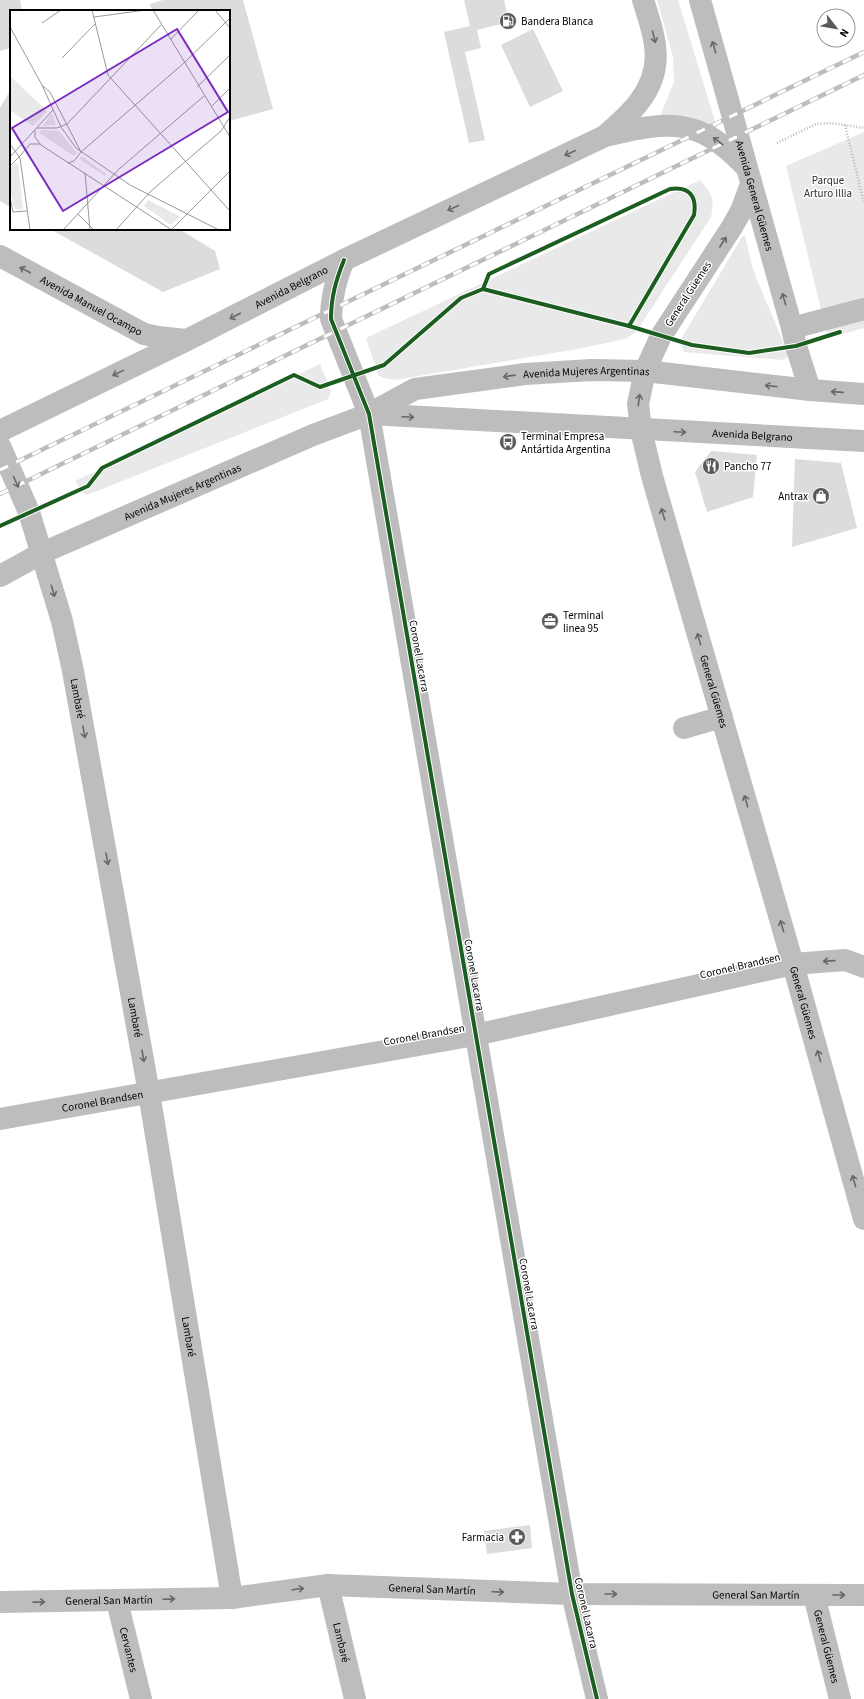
<svg xmlns="http://www.w3.org/2000/svg" width="864" height="1699" viewBox="0 0 864 1699" font-family="'Source Sans 3',sans-serif">
<style>
.green{fill:#e9e9e9}
.building{fill:#dcdcdc}
.lines{fill:none;stroke-linecap:round;stroke-linejoin:round}
.path{stroke:#b8b8b8;stroke-width:2.5;stroke-dasharray:1 2;stroke-linecap:butt}
.minor{stroke:#bdbdbd;stroke-width:22}
.major{stroke:#bdbdbd;stroke-width:22}
.rail-casing{stroke:#bdbdbd;stroke-width:4.5}
.rail{stroke:#fff;stroke-width:3;stroke-dasharray:9;stroke-linecap:butt}
.cycleway-casing{stroke:#fff;stroke-width:6}
.cycleway{stroke:#1b5e20;stroke-width:4}
.oneway{stroke:#686868}
.labels{text-anchor:middle;dominant-baseline:central;stroke-width:3;stroke-linejoin:round;paint-order:stroke}
.poi-label{font-size:11px;fill:#000;stroke:#fff;text-anchor:start}
.park-label{font-size:11px;fill:#2e2e2e;stroke:#fff}
.street-label{font-size:11px;fill:#000;stroke:#fff}
.inset-road{fill:none;stroke:#999;stroke-width:1}
.view{fill:#7b2cbf;fill-opacity:0.15;stroke:#7b2cbf;stroke-width:2}
.inset-edge{fill:none;stroke:#000;stroke-width:2}
</style>
<rect width="100%" height="100%" fill="#fff"/>
<g class="green">
<polygon points="657,0 678,0 718,131 660,116 674,82 673,57"/>
<polygon points="864,132 864,328 828,338 786,166"/>
<path d="M 700,180 C 712,195 715,197 711,217 L 636,332 L 625,339 L 577,349 L 395,380 L 383,378 L 378,375 L 366,338 Z"/>
<polygon points="745,235 752,266 758,282 788,353 787,358 783,360 684,352 680,343 681,339 742,237"/>
<polygon points="320,364 331,391 328,399 87,495 83,493 75,481"/>
</g>
<g class="building">
<polygon points="0,0 20,0 22,11 11,11 11,48 0,51"/>
<polygon points="163,0 243,0 273,109 229,121 229,11 152,11 150,4"/>
<polygon points="464,0 504,0 509,22 477,30 481,48 465,52 485,140 469,143 444,32 470,26"/>
<polygon points="533,29 563,91 530,107 501,45"/>
<polygon points="11,89 11,207 0,201 0,108"/>
<polygon points="50,229 179,229 215,251 220,269 163,292"/>
<polygon points="711,451 757,455 753,497 707,512 695,472"/>
<polygon points="795,459 841,463 857,528 792,547"/>
<polygon points="530,1525 532,1548 487,1554 484,1531"/>
</g>
<g class="lines">
<g class="path">
<polyline points="845,125 864,203"/>
<polyline points="777,143 816,124 831,123 864,128"/>
</g>
<g class="minor">
<path d="M 606,135 C 617,125 630,114 639,102 C 666,67 655,38 643,0"/>
<path id="s1" d="M 751,184 L 741,211 L 732,227 L 661,336 L 645,371 L 638,404 L 641,430 L 652,476 L 793,964 L 864,1219"/>
<path id="s2" d="M 0,256 L 144,334 L 158,337 L 186,340"/>
<path d="M 344,260 C 336,280 331,297 331,319 L 369,414 L 572,1594 L 597,1699"/>
<polyline points="792,328 864,309"/>
<path id="s3" d="M 0,431 L 187,340 L 344,260 L 605,136 C 669,121 698,116 746,167"/>
<path id="s4" d="M 0,446 L 29,512 L 62,621 L 73,671 L 149,1093 L 232,1598"/>
<polyline points="684,728 722,717"/>
<path id="s5" d="M 0,1119 L 475,1035 L 793,964 L 845,960 L 864,967"/>
<path id="s6" d="M 328,1585 L 355,1699"/>
<path id="s7" d="M 814,1595 L 840,1699"/>
<path id="s8" d="M 117,1601 L 141,1699"/>
<path id="s9" d="M 0,1602 L 232,1598 L 328,1585 L 572,1594 L 864,1595"/>
</g>
<g class="major">
<path id="s10" d="M 700,0 L 792,328 L 796,346 L 810,390"/>
<path id="s11" d="M 369,414 L 864,441"/>
<path id="s12" d="M 0,576 L 42,553 L 313,435 L 369,414 L 415,389 L 525,374 L 592,370 L 645,371 L 810,390 L 864,394"/>
</g>
<g class="rail-casing">
<g id="rail">
<polyline points="0,470 864,52"/>
<polyline points="0,494 864,75"/>
</g>
</g>
<use href="#rail" class="rail"/>
<g class="cycleway-casing">
<g id="cycleway">
<path d="M 344,260 C 336,280 331,297 331,319 L 369,414 L 572,1594 L 597,1699"/>
<path d="M 483,289 L 489,274 L 670,189 C 690,186 697,197 694,215 L 629,326"/>
<polyline points="0,526 88,486 102,468 294,375 320,387 384,365 461,298 483,289 629,326 692,345 749,353 796,346 840,332"/>
</g>
</g>
<use href="#cycleway" class="cycleway"/>
</g>
<defs><path id="oneway-shaft" d="M-6 0H5M1.5-3L5.5 0L1.5 3" fill="none" stroke-width="1.6" stroke-linecap="round" stroke-linejoin="round"/></defs>
<g class="oneway">
<use href="#oneway-shaft" transform="translate(654 37) rotate(76)"/>
<use href="#oneway-shaft" transform="translate(714 47) rotate(-106)"/>
<use href="#oneway-shaft" transform="translate(718 141) rotate(-143)"/>
<use href="#oneway-shaft" transform="translate(570 153) rotate(155)"/>
<use href="#oneway-shaft" transform="translate(453 208) rotate(155)"/>
<use href="#oneway-shaft" transform="translate(723 242) rotate(-57)"/>
<use href="#oneway-shaft" transform="translate(25 270) rotate(-152)"/>
<use href="#oneway-shaft" transform="translate(784 299) rotate(-106)"/>
<use href="#oneway-shaft" transform="translate(235 316) rotate(153)"/>
<use href="#oneway-shaft" transform="translate(118 373) rotate(154)"/>
<use href="#oneway-shaft" transform="translate(509 376) rotate(172)"/>
<use href="#oneway-shaft" transform="translate(771 386) rotate(-173)"/>
<use href="#oneway-shaft" transform="translate(837 392) rotate(-176)"/>
<use href="#oneway-shaft" transform="translate(639 400) rotate(-82)"/>
<use href="#oneway-shaft" transform="translate(408 417) rotate(3)"/>
<use href="#oneway-shaft" transform="translate(680 432) rotate(3)"/>
<use href="#oneway-shaft" transform="translate(16 482) rotate(66)"/>
<use href="#oneway-shaft" transform="translate(663 514) rotate(-106)"/>
<use href="#oneway-shaft" transform="translate(53 591) rotate(74)"/>
<use href="#oneway-shaft" transform="translate(699 639) rotate(-106)"/>
<use href="#oneway-shaft" transform="translate(84 732) rotate(80)"/>
<use href="#oneway-shaft" transform="translate(746 801) rotate(-106)"/>
<use href="#oneway-shaft" transform="translate(107 859) rotate(80)"/>
<use href="#oneway-shaft" transform="translate(782 926) rotate(-106)"/>
<use href="#oneway-shaft" transform="translate(829 961) rotate(176)"/>
<use href="#oneway-shaft" transform="translate(143 1056) rotate(80)"/>
<use href="#oneway-shaft" transform="translate(819 1056) rotate(-106)"/>
<use href="#oneway-shaft" transform="translate(854 1181) rotate(-106)"/>
<use href="#oneway-shaft" transform="translate(298 1589) rotate(-7)"/>
<use href="#oneway-shaft" transform="translate(498 1592) rotate(2)"/>
<use href="#oneway-shaft" transform="translate(611 1594)"/>
<use href="#oneway-shaft" transform="translate(839 1595)"/>
<use href="#oneway-shaft" transform="translate(169 1599) rotate(-2)"/>
<use href="#oneway-shaft" transform="translate(39 1602) rotate(-1)"/>
</g>
<defs>
<g id="fuel-disc" transform="scale(0.9)"><circle r="9.5" fill="#595959" stroke="#fff"/><path d="M-5.5-6h7V0h2V4h1.3V-2.5L3-4.5l.8-.8L6-3V5H2.5V1h-1V6h-7ZM-4.2-4.7v3.2H.2V-4.7Z" fill="#fff"/></g>
<g id="bus-disc" transform="scale(0.9)"><circle r="9.5" fill="#595959" stroke="#fff"/><path d="M-5-6H5V4H4V6H2V4H-2V6H-4V4H-5ZM-3.5-4V0h7V-4ZM-3.5 1.2v1.5H-2V1.2ZM2 1.2v1.5H3.5V1.2Z" fill="#fff"/></g>
<g id="restaurant-disc" transform="scale(0.9)"><circle r="9.5" fill="#595959" stroke="#fff"/><path d="M-5-6h1v4h1v-4h1v4h1v-4h1v5L-1.5 .5V6h-2V.5L-5-1ZM5-6V6H3V1.5H1.5Q1.5-4 5-6Z" fill="#fff"/></g>
<g id="shop-disc" transform="scale(0.9)"><circle r="9.5" fill="#595959" stroke="#fff"/><path d="M-5-2.5h2.3a2.7 3.5 0 0 1 5.4 0H5L5.5 6h-11ZM-1.5-2.5h3a1.5 2.3 0 0 0-3 0Z" fill="#fff"/></g>
<g id="office-disc" transform="scale(0.9)"><circle r="9.5" fill="#595959" stroke="#fff"/><path d="M-6-3h4V-5.5h4V-3h4V5H-6ZM-1-4.5V-3h2v-1.5ZM-6 0V1H6V0Z" fill="#fff"/></g>
<g id="pharmacy-disc" transform="scale(0.9)"><circle r="9.5" fill="#595959" stroke="#fff"/><path d="M-2-6h4v4h4v4h-4v4h-4v-4h-4v-4h4Z" fill="#fff"/></g>
</defs>
<g fill-rule="evenodd">
<use href="#fuel-disc" x="508" y="21"/>
<use href="#bus-disc" x="508" y="442"/>
<use href="#restaurant-disc" x="711" y="466"/>
<use href="#shop-disc" x="821" y="496"/>
<use href="#office-disc" x="550" y="621"/>
<use href="#pharmacy-disc" x="517" y="1537"/>
</g>
<g class="labels">
<g class="poi-label">
<text x="521" y="21">Bandera Blanca</text>
<text x="521" y="436">Terminal Empresa<tspan x="521" dy="13">Antártida Argentina</tspan></text>
<text x="724" y="466">Pancho 77</text>
<text x="808" y="496" text-anchor="end">Antrax</text>
<text x="563" y="615">Terminal<tspan x="563" dy="13">linea 95</tspan></text>
<text x="504" y="1537" text-anchor="end">Farmacia</text>
</g>
<g class="park-label">
<text x="828" y="180">Parque<tspan x="828" dy="13">Arturo Illia</tspan></text>
</g>
<g class="street-label">
<text stroke="none"><textPath href="#s10" startOffset="203">Avenida General Güemes</textPath></text>
<text stroke="none"><textPath href="#s3" startOffset="325">Avenida Belgrano</textPath></text>
<text transform="translate(688 294) rotate(-57)">General Güemes</text>
<text stroke="none"><textPath href="#s2" startOffset="104">Avenida Manuel Ocampo</textPath></text>
<text stroke="none"><textPath href="#s12" startOffset="628">Avenida Mujeres Argentinas</textPath></text>
<text stroke="none"><textPath href="#s11" startOffset="384">Avenida Belgrano</textPath></text>
<text stroke="none"><textPath href="#s12" startOffset="201">Avenida Mujeres Argentinas</textPath></text>
<text transform="translate(419 656) rotate(80)">Coronel Lacarra</text>
<text stroke="none"><textPath href="#s1" startOffset="547">General Güemes</textPath></text>
<text stroke="none"><textPath href="#s4" startOffset="265">Lambaré</textPath></text>
<text transform="translate(740 966) rotate(-13)">Coronel Brandsen</text>
<text transform="translate(474 975) rotate(80)">Coronel Lacarra</text>
<text stroke="none"><textPath href="#s1" startOffset="871">General Güemes</textPath></text>
<text stroke="none"><textPath href="#s4" startOffset="589">Lambaré</textPath></text>
<text transform="translate(424 1035) rotate(-10)">Coronel Brandsen</text>
<text stroke="none"><textPath href="#s5" startOffset="104">Coronel Brandsen</textPath></text>
<text transform="translate(529 1294) rotate(80)">Coronel Lacarra</text>
<text stroke="none"><textPath href="#s4" startOffset="913">Lambaré</textPath></text>
<text stroke="none"><textPath href="#s9" startOffset="433">General San Martín</textPath></text>
<text stroke="none"><textPath href="#s9" startOffset="757">General San Martín</textPath></text>
<text stroke="none"><textPath href="#s9" startOffset="109">General San Martín</textPath></text>
<text transform="translate(586 1613) rotate(77)">Coronel Lacarra</text>
<text stroke="none"><textPath href="#s6" startOffset="59">Lambaré</textPath></text>
<text stroke="none"><textPath href="#s7" startOffset="53">General Güemes</textPath></text>
<text stroke="none"><textPath href="#s8" startOffset="50">Cervantes</textPath></text>
</g>
</g>
<g transform="translate(10 10)">
<rect width="220" height="220" fill="#fff"/>
<path d="M 0,66 L 37,101 L 23,116 L 0,100 ZM 42,104 L 46,115 L 33,116 L 41,104 ZM 32,120 L 49,121 L 67,143 L 64,146 L 29,123 ZM 72,146 L 96,164 L 95,166 L 69,149 ZM 5,153 L 8,154 L 13,199 L 7,200 L 3,196 L 0,173 L 0,159 ZM 138,190 L 169,206 L 169,207 L 161,215 L 134,196 Z" fill="#e9e9e9"/>
<path class="inset-road" d="M 82,0 L 98,65 L 220,201M 143,0 L 220,127M 205,0 L 220,18M 84,7 L 136,0M 32,13 L 51,0M 0,17 L 32,75 L 51,117 L 66,138 L 120,175 L 209,220M 160,30 L 189,0M 52,48 L 85,14M 33,76 L 40,82 L 71,142M 187,77 L 220,45M 201,97 L 220,78M 27,118 L 47,118 L 57,114 L 151,15M 25,120 L 25,127 L 31,135 L 162,220M 0,134 L 10,148 L 20,220M 10,146 L 20,134 L 30,134M 0,147 L 43,100M 58,153 L 64,151 L 71,142 L 174,53 L 220,8M 0,156 L 10,146M 75,163 L 80,220M 0,187 L 3,202 L 17,201M 68,204 L 84,220M 53,220 L 109,159 L 194,86M 106,220 L 141,181 L 211,121 L 220,107M 161,220 L 220,161"/>
<path class="view" d="M 167,19 L 218,102 L 53,201 L 2,118 Z"/>
<rect width="220" height="220" class="inset-edge"/>
</g>
<g transform="translate(836 28) rotate(121)"><circle r="19" fill="#ffffff" stroke="#999999"/>
<path d="M0-3L7 15L0 10L-7 15Z" fill="#595959"/>
<text y="-6" font-size="11" font-weight="bold" text-anchor="middle" fill="#000000">N</text>
</g>
</svg>
